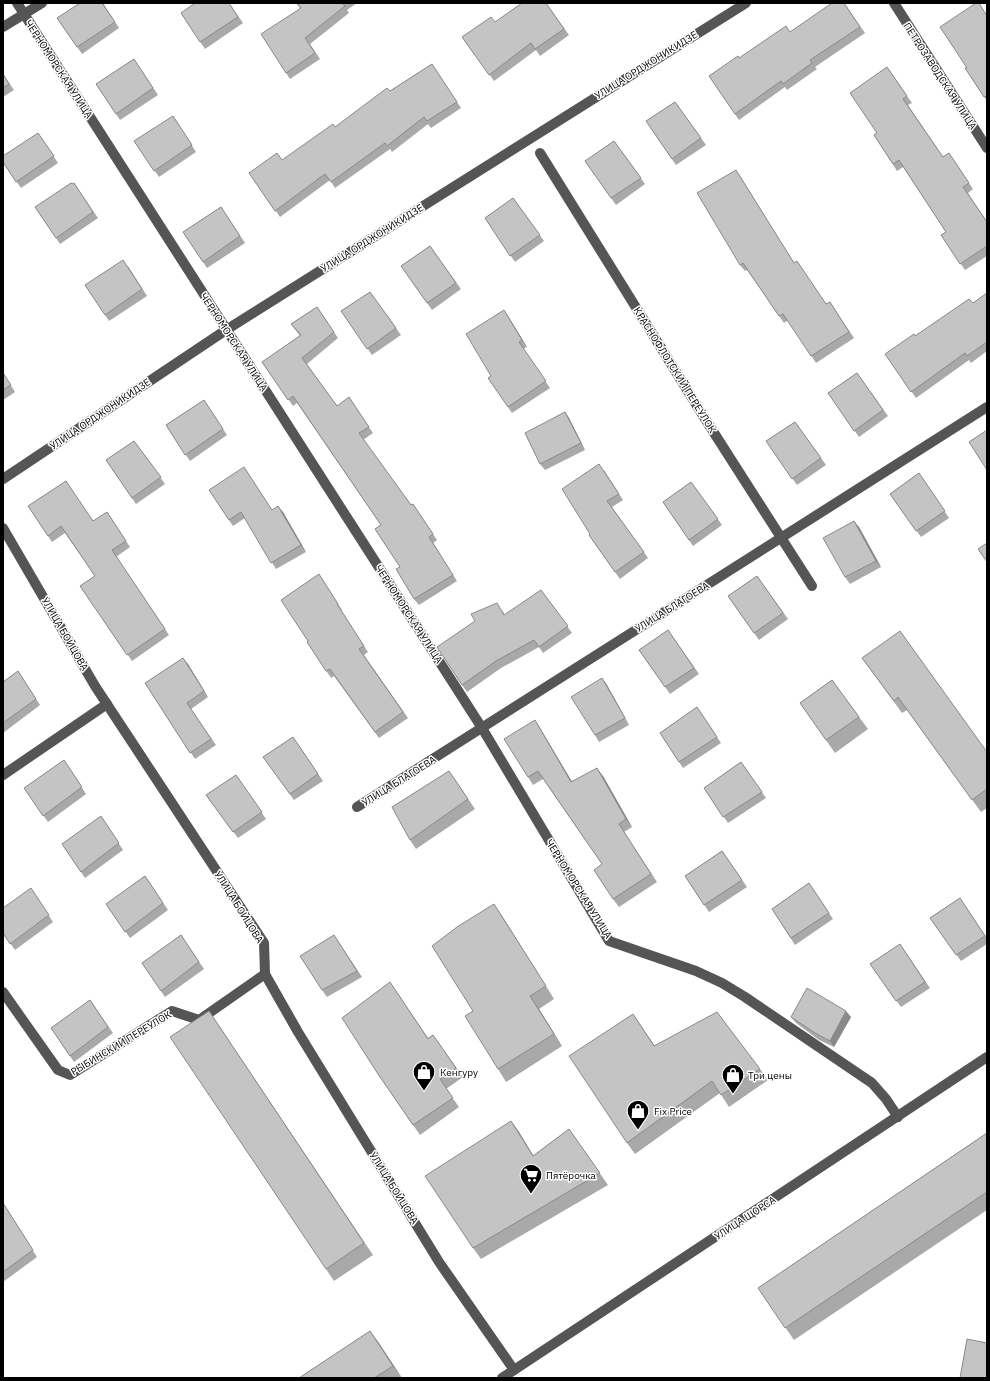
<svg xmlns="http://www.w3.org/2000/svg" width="990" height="1381" viewBox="0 0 990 1381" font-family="'IBM Plex Sans',sans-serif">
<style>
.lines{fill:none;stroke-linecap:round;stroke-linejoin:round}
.minor{stroke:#555;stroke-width:10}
.wall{fill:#a9a9a9}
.shaded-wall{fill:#898989}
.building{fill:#c4c4c4;stroke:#898989}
.labels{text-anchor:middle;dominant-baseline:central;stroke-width:3;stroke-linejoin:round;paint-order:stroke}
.street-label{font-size:10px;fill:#000;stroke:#fff}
.poi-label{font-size:10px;fill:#000;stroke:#fff;text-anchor:start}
</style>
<rect width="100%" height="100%" fill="#fff"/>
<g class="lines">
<g class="minor">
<polyline points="17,3 482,728 609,941 696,971 722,983 745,997 872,1083 886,1099 898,1117"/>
<polyline points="894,3 987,148"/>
<polyline points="3,27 42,3"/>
<polyline points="540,153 709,425 812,586"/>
<polyline points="3,479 226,330 746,3"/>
<polyline points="3,528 95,686 264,943 265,974 298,1032 439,1262 514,1370"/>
<polyline points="3,775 107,704"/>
<polyline points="357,807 987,407"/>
<polyline points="3,992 58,1070 70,1075 172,1011 199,1020 265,974"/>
<polyline points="502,1378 987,1057"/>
</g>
</g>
<g class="wall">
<polygon points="103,3 119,28 82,54 57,18"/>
<polygon points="229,3 243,23 205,49 181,13"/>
<polygon points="296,3 357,3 347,10 349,13 310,44 320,59 290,79 286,73 300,8"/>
<polygon points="546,3 569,35 540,56 536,50 494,81 462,37 495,22"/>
<polygon points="844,3 865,33 815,67 817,69 787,90 785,87 739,120 709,76"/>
<polygon points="987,15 987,101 965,68 967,68"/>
<polygon points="134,59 158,95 120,120 96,84"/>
<polygon points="432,64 461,108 431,128 428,124 392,152 390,149 335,188 330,180 280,217 249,173 282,160 335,127 390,91"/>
<polygon points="887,67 912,103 908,105 943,157 949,153 973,189 968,193 987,222 987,256 965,270 941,235 946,232 903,167 897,171 874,135 877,133"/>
<polygon points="3,74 14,90 3,97"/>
<polygon points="675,102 706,145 676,165 646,121"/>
<polygon points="173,116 196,152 159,177 134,141"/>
<polygon points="38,133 58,163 21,188 3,162"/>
<polygon points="614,141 645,184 616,205 585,161"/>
<polygon points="740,176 794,263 826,304 830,302 854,338 816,363 788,320 784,323 747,270 745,271 740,265"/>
<polygon points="74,183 98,218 60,244 35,207"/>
<polygon points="513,198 544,241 515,262 485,218"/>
<polygon points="221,207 245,243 207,268 183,232"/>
<polygon points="430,246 461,289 432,310 401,266"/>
<polygon points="128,266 147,296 109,321 85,285"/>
<polygon points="370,292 401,335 372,355 341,311"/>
<polygon points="987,293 987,351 971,363 969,360 916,398 885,354 973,303"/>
<polygon points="317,307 338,338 307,364 337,406 353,404 373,433 363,440 411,505 413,504 437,540 433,543 457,581 419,605 414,599 381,525 297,403 293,406 262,362 300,336 291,324"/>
<polygon points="508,316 527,347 523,349 550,388 512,413 488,378 491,376"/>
<polygon points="3,373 15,392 3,400"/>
<polygon points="857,373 888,416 859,437 828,393"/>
<polygon points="204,400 227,435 190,461 166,425"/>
<polygon points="565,412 569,418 585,450 545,470 540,464"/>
<polygon points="795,422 826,465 797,485 766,441"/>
<polygon points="134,441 165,484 136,504 106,460"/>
<polygon points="604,470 623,500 612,507 648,558 620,579 589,535 590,534"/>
<polygon points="919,473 949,518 921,537 890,494"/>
<polygon points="691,482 722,525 693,546 663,502"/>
<polygon points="209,490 272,510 283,512 306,552 276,569 245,518 233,526"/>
<polygon points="28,506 93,521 107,512 130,547 116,557 169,635 132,661 80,586 95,576 65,533 52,542"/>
<polygon points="859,527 881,567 850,584 845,577"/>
<polygon points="757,576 788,619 759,640 728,596"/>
<polygon points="323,581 342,610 341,611 368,652 364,655 408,718 379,738 334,676 331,678 307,642 308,641"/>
<polygon points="541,590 572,633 543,653 539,647 501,668 467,692 462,685 502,610 505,615"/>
<polygon points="668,630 699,674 670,694 639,650"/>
<polygon points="862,658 987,752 987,808 981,812 907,710 902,713"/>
<polygon points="188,664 208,697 191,709 216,745 195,759 145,683"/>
<polygon points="18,671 40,705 3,733 3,682"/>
<polygon points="602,678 607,685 629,725 599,742 595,735"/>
<polygon points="832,680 868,729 835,753 800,703"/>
<polygon points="697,707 721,743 683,768 660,733"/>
<polygon points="535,720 540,728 572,782 603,776 632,827 624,832 657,882 619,907 613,899 602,864 543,779 533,785 528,777"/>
<polygon points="293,737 323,781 294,800 263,757"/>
<polygon points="741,762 766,798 728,823 704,788"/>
<polygon points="68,766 86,794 48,822 24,788"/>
<polygon points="449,771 475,809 416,849 410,840"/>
<polygon points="236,775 266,819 238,838 206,795"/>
<polygon points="101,816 123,850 85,878 62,844"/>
<polygon points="722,851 747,887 709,912 685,876"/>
<polygon points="145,876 168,910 130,938 106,904"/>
<polygon points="809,883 833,919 795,945 772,909"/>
<polygon points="31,888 53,922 15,950 3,933"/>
<polygon points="960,898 987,938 987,944 961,961 930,918"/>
<polygon points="502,916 554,999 539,1009 562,1046 506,1082 498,1069 473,1011"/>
<polygon points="181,935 204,969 165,997 142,963"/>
<polygon points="338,941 362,977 327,997 322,990"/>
<polygon points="900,944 930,988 901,1007 870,964"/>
<polygon points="390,982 428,1038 433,1035 463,1077 446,1089 459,1107 420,1135 378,1074"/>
<polygon points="90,1000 113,1033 74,1062 51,1028"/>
<polygon points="209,1011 373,1255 334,1281 326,1269"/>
<polygon points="633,1014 655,1046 760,1069 768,1080 729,1107 720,1093 635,1154 627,1143"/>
<polygon points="791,1017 851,1017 834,1047 819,1040 796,1023"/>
<polygon points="511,1121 519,1132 533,1156 569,1129 608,1185 481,1259 473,1248"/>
<polygon points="987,1133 987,1210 794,1340 758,1288"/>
<polygon points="3,1203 37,1257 3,1282"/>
<polygon points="370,1331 402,1378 299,1378"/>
</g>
<g class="shaded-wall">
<polygon points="504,310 508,316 527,347 522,340"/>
<polygon points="565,412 569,418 585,450 581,443"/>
<polygon points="278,506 283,512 306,552 301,545"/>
<polygon points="854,521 859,527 881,567 876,561"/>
<polygon points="183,658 188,664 208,697 204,691"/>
<polygon points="602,678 607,685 629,725 625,718"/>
<polygon points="535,720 540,728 577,790 571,782"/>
<polygon points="597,768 603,776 632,827 626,819"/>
<polygon points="494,904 502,916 554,999 546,986"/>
<polygon points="530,996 539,1009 562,1046 554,1034"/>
<polygon points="846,1011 851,1017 834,1047 830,1041"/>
<polygon points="511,1121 519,1132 541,1168 533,1156"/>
<polygon points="370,1331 379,1343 402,1378 393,1366"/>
</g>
<g class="building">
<polygon points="80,3 102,3 115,22 77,47 57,18"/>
<polygon points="195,3 229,3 238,17 200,42 181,13"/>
<polygon points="297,3 343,3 342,3 345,6 305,38 315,53 286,73 261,34 301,8"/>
<polygon points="522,3 546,3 564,29 535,49 531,43 489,75 462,37 491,17 495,22"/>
<polygon points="832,3 844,3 860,27 810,60 812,63 783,84 781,81 735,114 709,76 738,56 739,58 786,26 790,32"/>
<polygon points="976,3 979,3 987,16 987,96 984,97 965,68 967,68 940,27"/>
<polygon points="134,59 153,88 116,114 96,84"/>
<polygon points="432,64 457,102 427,121 424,117 387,146 385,143 331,182 325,174 275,211 249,173 277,153 282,160 333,124 335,127 387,88 390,91"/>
<polygon points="887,67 907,96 903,99 943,157 949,153 969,183 963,187 987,222 987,246 960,264 941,235 946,232 899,160 893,164 874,135 877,133 850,93"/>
<polygon points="3,74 9,84 3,88"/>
<polygon points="675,102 701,138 672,159 646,121"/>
<polygon points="173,116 192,145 154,171 134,141"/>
<polygon points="38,133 54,156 16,182 3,162 3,156"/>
<polygon points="614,141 641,178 611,198 585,161"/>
<polygon points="736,170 794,263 797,261 826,304 830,302 849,332 811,356 783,314 779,316 743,263 740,265 697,193"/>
<polygon points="71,183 72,184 74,183 93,212 56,238 35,207"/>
<polygon points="513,198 540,235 510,256 485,218"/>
<polygon points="221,207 240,236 203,262 183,232"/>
<polygon points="430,246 456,283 427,303 401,266"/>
<polygon points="123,260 142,289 105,315 85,285"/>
<polygon points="370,292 396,328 367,349 341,311"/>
<polygon points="987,293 987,342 967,356 965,353 911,392 885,354 914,334 915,336 969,299 973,303"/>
<polygon points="317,307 334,332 302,358 337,406 349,397 369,427 359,433 411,505 413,504 433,534 429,537 453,575 414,599 396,569 400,567 375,529 381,525 293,396 288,400 262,362 301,335 291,324"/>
<polygon points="504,310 522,340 519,342 546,381 508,407 488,378 491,376 466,334"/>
<polygon points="3,373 11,385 3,390"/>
<polygon points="857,373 883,410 854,431 828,393"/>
<polygon points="204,400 223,429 185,455 166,425"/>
<polygon points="565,412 581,443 540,464 525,433"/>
<polygon points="795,422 821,458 792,479 766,441"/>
<polygon points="987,430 987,470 969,442"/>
<polygon points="134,441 161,477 132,498 106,460"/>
<polygon points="599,464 619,494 607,501 644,552 615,572 589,535 590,534 562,489"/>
<polygon points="244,467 272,510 278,506 301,545 271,563 241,512 229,520 209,490"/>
<polygon points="919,473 945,511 916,531 890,494"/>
<polygon points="66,481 93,521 107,512 126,541 112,550 165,629 127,655 80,586 95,576 61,526 48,536 28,506"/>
<polygon points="691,482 718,519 689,540 663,502"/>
<polygon points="854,521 876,561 845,577 823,538"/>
<polygon points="987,543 987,562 978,549"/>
<polygon points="319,574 338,604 337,604 364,646 359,649 403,712 375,732 330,669 326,671 307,642 308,641 281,600"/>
<polygon points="757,576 783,613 754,633 728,596"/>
<polygon points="541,590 568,626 539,647 534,640 496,661 462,685 437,647 475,621 471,614 497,603 504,615"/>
<polygon points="668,630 694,668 665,687 639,650"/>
<polygon points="900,631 987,752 987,789 972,800 898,697 894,701 862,658"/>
<polygon points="183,658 204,691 187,703 211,739 190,753 145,683"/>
<polygon points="18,671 36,699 3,723 3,682"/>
<polygon points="602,678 625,718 595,735 571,697"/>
<polygon points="832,680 859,717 826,740 800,703"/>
<polygon points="697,707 717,737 679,762 660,733"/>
<polygon points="535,720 571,782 597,768 626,819 619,824 651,874 613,899 594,870 602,864 538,771 528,777 504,739"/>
<polygon points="293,737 318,774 290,794 263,757"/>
<polygon points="64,760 82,787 43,816 24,788"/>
<polygon points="741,762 762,792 723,817 704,788"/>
<polygon points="449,771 468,799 410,840 392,807"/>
<polygon points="236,775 262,812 233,832 206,795"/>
<polygon points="101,816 119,843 81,872 62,844"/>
<polygon points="722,851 742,880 704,905 685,876"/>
<polygon points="145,876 163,903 125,932 106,904"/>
<polygon points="809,883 829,913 791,938 772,909"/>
<polygon points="31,888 49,915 10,944 3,933 3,908"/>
<polygon points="960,898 985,936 956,955 930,918"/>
<polygon points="494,904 546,986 530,996 554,1034 498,1069 465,1016 473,1011 432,946 457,927"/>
<polygon points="181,935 199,962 161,991 142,963"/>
<polygon points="334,935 357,971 322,990 300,956"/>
<polygon points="900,944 925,982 896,1001 870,964"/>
<polygon points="390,982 428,1039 433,1035 456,1068 440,1079 453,1098 413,1125 378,1074 342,1018"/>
<polygon points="807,988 846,1011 830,1041 815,1033 791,1017"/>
<polygon points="90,1000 108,1027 70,1056 51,1028"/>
<polygon points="209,1011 364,1243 326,1269 170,1037"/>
<polygon points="717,1012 760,1069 721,1095 712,1081 627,1143 569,1056 633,1014 654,1046"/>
<polygon points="511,1121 533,1156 569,1129 600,1173 473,1248 425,1176"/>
<polygon points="987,1133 987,1192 785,1328 758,1288"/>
<polygon points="3,1203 33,1250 3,1272"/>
<polygon points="370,1331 393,1366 374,1378 299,1378"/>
<polygon points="967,1339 987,1343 987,1378 960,1378"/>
</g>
<defs>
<g id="shop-pin" transform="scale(1.15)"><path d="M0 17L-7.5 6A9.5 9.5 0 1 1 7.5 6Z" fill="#000" stroke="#fff"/><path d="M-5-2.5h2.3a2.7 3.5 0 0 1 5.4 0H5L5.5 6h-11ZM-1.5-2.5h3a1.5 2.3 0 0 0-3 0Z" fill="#fff"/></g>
<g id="supermarket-pin" transform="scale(1.15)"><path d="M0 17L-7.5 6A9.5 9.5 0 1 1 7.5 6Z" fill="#000" stroke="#fff"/><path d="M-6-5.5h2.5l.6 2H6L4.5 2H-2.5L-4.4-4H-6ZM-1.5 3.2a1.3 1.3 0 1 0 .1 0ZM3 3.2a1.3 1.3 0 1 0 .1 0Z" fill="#fff"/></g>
</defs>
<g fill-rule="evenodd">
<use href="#shop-pin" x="424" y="1072"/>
<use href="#shop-pin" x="733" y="1075"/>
<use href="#shop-pin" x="638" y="1111"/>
<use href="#supermarket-pin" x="531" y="1175"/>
</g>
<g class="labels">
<g class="street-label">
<text transform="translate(646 65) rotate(-32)">УЛИЦА ОРДЖОНИКИДЗЕ</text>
<text transform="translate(59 69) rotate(57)">ЧЕРНОМОРСКАЯ УЛИЦА</text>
<text transform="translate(940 76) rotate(57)">ПЕТРОЗАВОДСКАЯ УЛИЦА</text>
<text transform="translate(372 238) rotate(-32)">УЛИЦА ОРДЖОНИКИДЗЕ</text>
<text transform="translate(234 342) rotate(57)">ЧЕРНОМОРСКАЯ УЛИЦА</text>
<text transform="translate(675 370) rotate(58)">КРАСНОФЛОТСКИЙ ПЕРЕУЛОК</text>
<text transform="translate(100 414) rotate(-34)">УЛИЦА ОРДЖОНИКИДЗЕ</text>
<text transform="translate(672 607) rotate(-32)">УЛИЦА БЛАГОЕВА</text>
<text transform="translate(409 614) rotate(57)">ЧЕРНОМОРСКАЯ УЛИЦА</text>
<text transform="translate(65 634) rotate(60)">УЛИЦА БОЙЦОВА</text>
<text transform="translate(399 781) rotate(-32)">УЛИЦА БЛАГОЕВА</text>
<text transform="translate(579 889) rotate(58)">ЧЕРНОМОРСКАЯ УЛИЦА</text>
<text transform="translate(239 907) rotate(58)">УЛИЦА БОЙЦОВА</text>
<text transform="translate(121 1043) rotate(-31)">РЫБИНСКИЙ ПЕРЕУЛОК</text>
<text transform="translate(394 1188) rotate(58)">УЛИЦА БОЙЦОВА</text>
<text transform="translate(745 1218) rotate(-33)">УЛИЦА ЩОРСА</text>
</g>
<g class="poi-label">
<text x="440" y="1072">Кенгуру</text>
<text x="748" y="1075">Три цены</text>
<text x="654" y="1111">Fix Price</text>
<text x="546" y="1175">Пятёрочка</text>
</g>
</g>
<rect width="990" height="1381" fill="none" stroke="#000000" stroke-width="8"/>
</svg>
